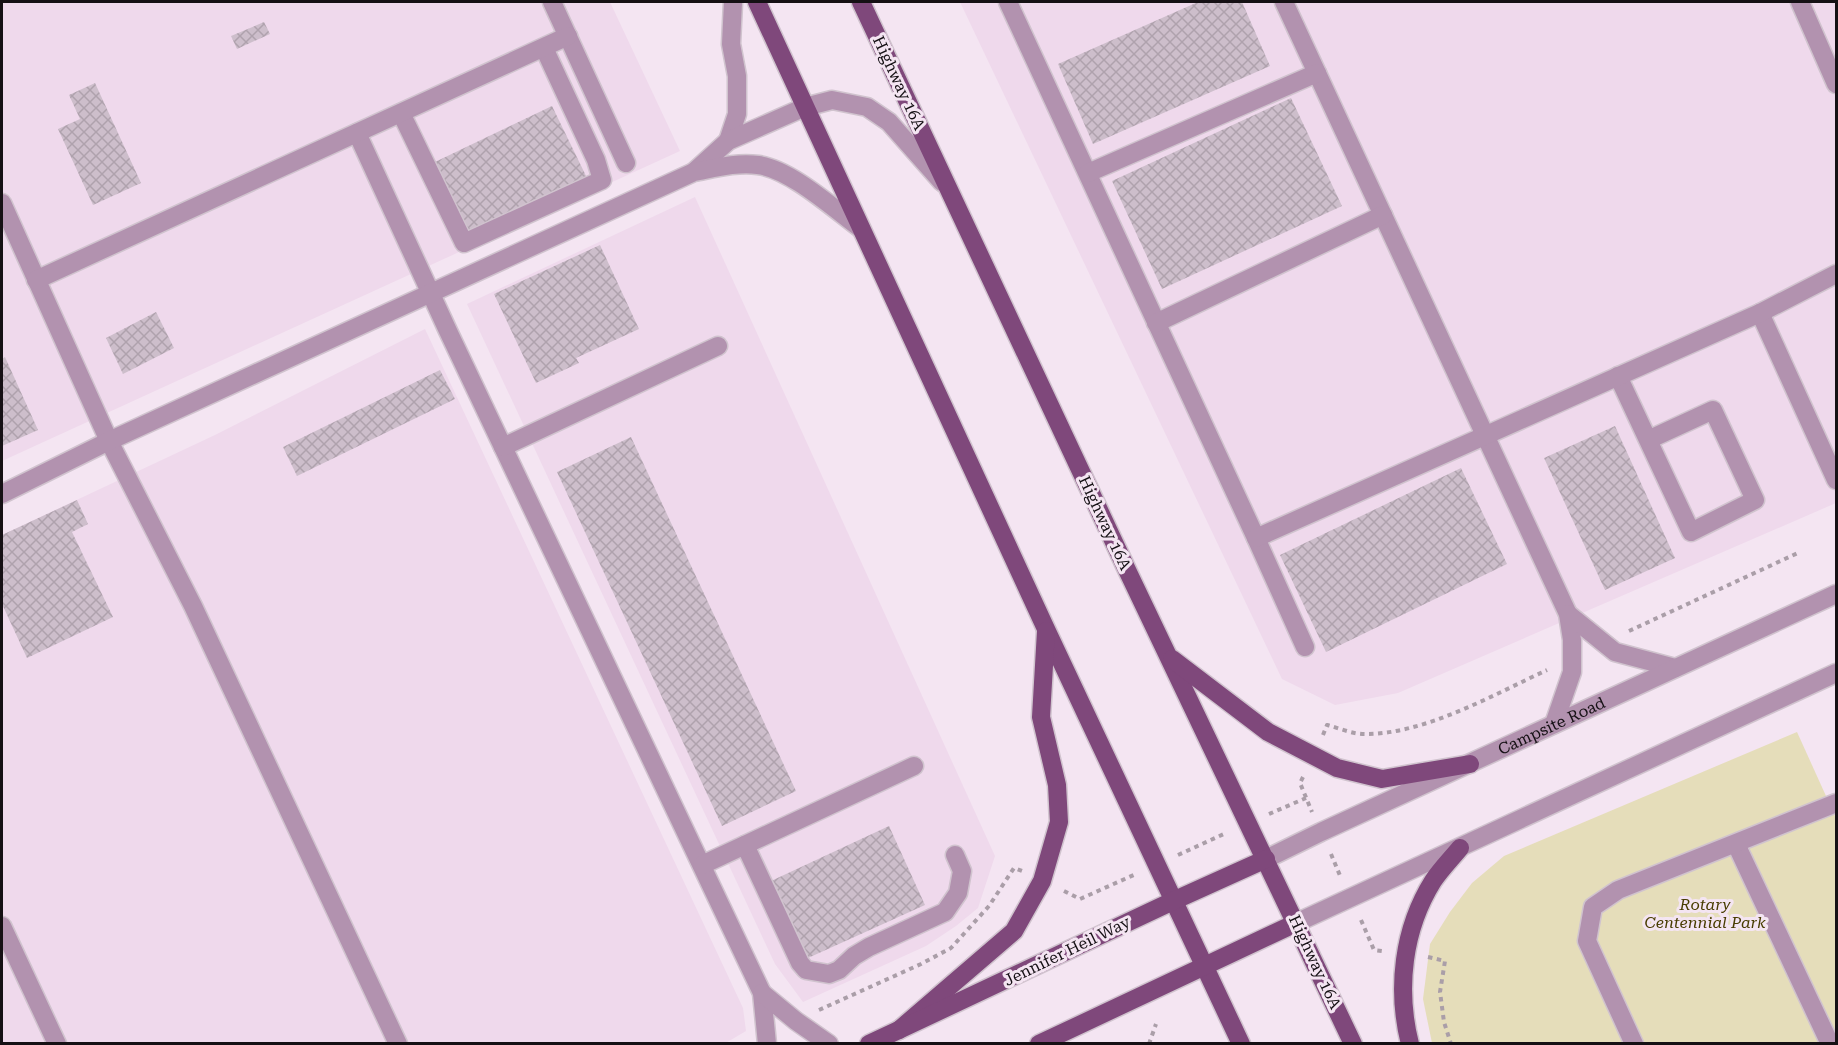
<svg xmlns="http://www.w3.org/2000/svg" width="1838" height="1045" viewBox="0 0 1838 1045" font-family="'Roboto Serif',serif">
<style>
.built{fill:#efd9ec}
.park{fill:#e5ddba}
.building{fill:url(#building-cross-hatch)}
.lines{fill:none;stroke-linecap:round;stroke-linejoin:round}
.minor-casing{stroke:#d0c3ce;stroke-width:21}
.major-casing{stroke:#d0c3ce;stroke-width:21}
.path{stroke:#aa9ea8;stroke-width:4;stroke-dasharray:4.5 4.5;stroke-linecap:butt}
.minor{stroke:#b292af;stroke-width:18}
.major{stroke:#7f487b;stroke-width:18}
.labels{text-anchor:middle;dominant-baseline:central;stroke-width:6;stroke-linejoin:round;paint-order:stroke}
.street-label{font-size:16px;fill:#151014;stroke:#f4e5f2}
.park-label{font-size:16px;font-style:italic;fill:#483c00;stroke:#f4e5f2}
</style>
<defs>
<pattern id="building-cross-hatch" width="8" height="8" patternUnits="userSpaceOnUse" patternTransform="scale(1.5)"><rect width="8" height="8" fill="#cdbecb"/><path d="M0 0l8 8M0 8l8-8" fill="none" stroke="#afa2ad"/></pattern>
</defs>
<rect width="100%" height="100%" fill="#f4e5f2"/>
<g class="built">
<polygon points="2,2 610,2 680,151 2,461"/>
<polygon points="960,2 1836,2 1836,503 1398,693 1335,705 1282,679"/>
<polygon points="695,197 995,856 978,908 956,926 926,946 803,1002 775,964 467,304"/>
<polygon points="425,329 743,1008 746,1031 724,1044 2,1043 2,535 215,435"/>
</g>
<polygon class="park" points="1797,732 1836,818 1836,1043 1432,1043 1423,999 1430,944 1450,912 1472,883 1504,856"/>
<g class="building">
<polygon points="1198,2 1242,2 1270,66 1093,144 1058,64"/>
<polygon points="264,22 270,34 237,49 231,36"/>
<polygon points="95,83 141,183 93,205 58,129 80,119 69,95"/>
<polygon points="1291,98 1342,206 1162,289 1112,181"/>
<polygon points="552,106 588,180 471,236 435,162"/>
<polygon points="600,245 639,329 576,358 579,363 536,383 494,294"/>
<polygon points="156,312 174,348 123,374 106,338"/>
<polygon points="5,357 38,430 2,446 2,359"/>
<polygon points="440,370 455,399 297,476 283,447"/>
<polygon points="1615,426 1675,558 1605,590 1544,458"/>
<polygon points="631,437 796,791 722,826 557,472"/>
<polygon points="1461,468 1507,564 1326,652 1280,555"/>
<polygon points="77,500 88,524 72,532 113,617 27,658 2,604 2,535"/>
<polygon points="889,826 925,905 808,958 771,881"/>
</g>
<g class="lines">
<g class="minor-casing">
<g id="minor">
<polyline points="552,2 626,163"/>
<polyline points="1008,2 1256,538 1305,647"/>
<polyline points="1284,2 1568,614 1572,640 1572,672 1554,724"/>
<polyline points="1800,2 1836,84"/>
<polyline points="401,113 464,243 602,180 596,160 544,48"/>
<polyline points="357,133 448,331 762,993 767,1044"/>
<polyline points="728,141 737,114 737,76 731,44 733,2"/>
<polyline points="695,171 728,141 805,107 832,100 867,107 889,122 942,182"/>
<polyline points="1088,173 1317,73"/>
<polyline points="2,203 109,441 193,606 398,1044"/>
<polyline points="36,280 568,36"/>
<polyline points="1760,313 1836,480"/>
<polyline points="1156,323 1383,215"/>
<polyline points="1618,376 1691,532 1755,500 1713,410 1648,440"/>
<polyline points="503,447 718,346"/>
<path d="M 2,494 L 109,441 L 694,172 C 715,168 737,162 758,165 C 790,169 833,208 860,228"/>
<polyline points="1256,538 1760,313 1836,274"/>
<polyline points="1568,614 1615,652 1675,668"/>
<polyline points="1736,844 1830,1044"/>
<polyline points="745,845 800,963 806,970 829,974 839,970 854,956 869,947 945,912 958,893 962,871 955,855"/>
<path id="s1" d="M 1266,859 L 1321,832 L 1836,594"/>
<polyline points="702,865 914,766"/>
<polyline points="1296,923 1836,673"/>
<polyline points="2,926 57,1044"/>
<polyline points="762,993 796,1021 829,1044"/>
<polyline points="1634,1044 1587,941 1593,907 1618,890 1836,803"/>
</g>
</g>
<g class="major-casing">
<g id="major">
<polyline points="757,2 1046,629 1241,1044"/>
<polyline points="861,2 1128,572 1353,1044"/>
<polyline points="1172,659 1268,732 1337,768 1382,779 1470,764"/>
<polyline points="899,1030 1014,931 1042,881 1059,822 1057,785 1041,717 1046,631"/>
<polyline points="869,1044 1173,901 1266,859"/>
<polyline points="1039,1044 1296,923"/>
<path d="M 1410,1044 C 1396,989 1403,929 1433,881 C 1441,869 1451,859 1460,848"/>
</g>
</g>
<g class="path">
<polyline points="1629,631 1800,552"/>
<path d="M 1323,735 L 1327,725 C 1339,728 1352,734 1364,734 C 1423,735 1493,695 1547,670"/>
<polyline points="1303,777 1300,783 1312,812"/>
<polyline points="1269,814 1306,798"/>
<polyline points="1331,854 1341,878"/>
<polyline points="1178,855 1226,833"/>
<polyline points="1064,891 1080,899 1136,874"/>
<polyline points="1361,920 1374,950 1382,951"/>
<polyline points="1428,957 1445,961 1440,992 1444,1022 1451,1044"/>
<polyline points="819,1010 921,964 951,948 989,906 1014,868 1022,871"/>
<polyline points="1149,1044 1156,1024"/>
</g>
<use href="#minor" class="minor"/>
<use href="#major" class="major"/>
</g>
<g class="labels">
<g class="street-label">
<text transform="translate(899 83) rotate(65)">Highway 16A</text>
<text transform="translate(1105 523) rotate(65)">Highway 16A</text>
<text stroke="none"><textPath href="#s1" startOffset="315">Campsite Road</textPath></text>
<text transform="translate(1067 951) rotate(-26)">Jennifer Heil Way</text>
<text transform="translate(1315 962) rotate(65)">Highway 16A</text>
</g>
<g class="park-label">
<text x="1705" y="904">Rotary<tspan x="1705" dy="18">Centennial Park</tspan></text>
</g>
</g>
<rect width="1838" height="1045" fill="none" stroke="#151014" stroke-width="6"/>
</svg>
